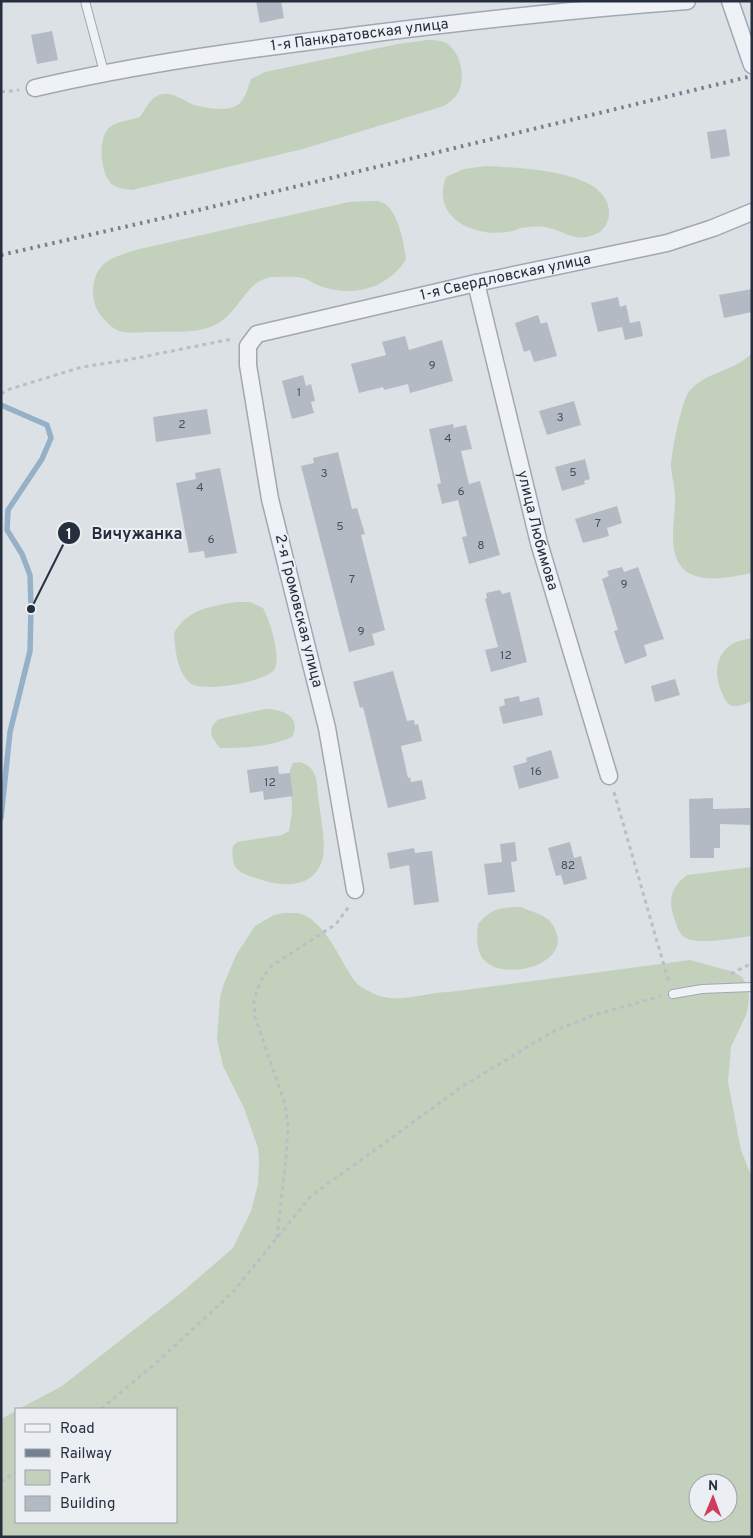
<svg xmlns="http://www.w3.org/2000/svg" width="753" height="1538" viewBox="0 0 753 1538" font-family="Overpass,sans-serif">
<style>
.green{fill:#c3d1bc;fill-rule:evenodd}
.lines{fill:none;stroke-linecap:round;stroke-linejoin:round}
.stream{stroke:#95b1c8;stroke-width:5.5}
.building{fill:#b3bac3}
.service-casing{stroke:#a1a8b0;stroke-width:10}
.minor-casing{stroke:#a1a8b0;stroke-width:19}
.path{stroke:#babfc5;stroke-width:3;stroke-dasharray:4 4;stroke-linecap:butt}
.service{stroke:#eef1f5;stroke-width:8}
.minor{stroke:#eef1f5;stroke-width:16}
.rail{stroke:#758190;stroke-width:4;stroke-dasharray:2.5 5;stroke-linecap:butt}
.labels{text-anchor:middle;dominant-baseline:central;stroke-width:4;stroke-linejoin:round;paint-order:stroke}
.number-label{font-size:12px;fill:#48525e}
.street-label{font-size:15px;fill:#252f3d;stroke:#ebeff4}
.leader{fill:none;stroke:#252f3d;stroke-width:2}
.callout-dot{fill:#252f3d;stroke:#ebeff4;stroke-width:2}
.mark-label{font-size:15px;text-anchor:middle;font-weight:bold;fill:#fff}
.callout-label{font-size:16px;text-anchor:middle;font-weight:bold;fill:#252f3d;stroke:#ebeff4;stroke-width:4;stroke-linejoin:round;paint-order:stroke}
</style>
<rect width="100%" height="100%" fill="#dce1e6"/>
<g class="green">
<path d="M 427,40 C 433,40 440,40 446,43 C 462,52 467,82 456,96 C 453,100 448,103 444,106 L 303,149 L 132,190 C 126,189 118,189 113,185 C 100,176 97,137 110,127 C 119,120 130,121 140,117 C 145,110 149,100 157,96 C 170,89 183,101 194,105 C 206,108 230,113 240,103 C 246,97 248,87 251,79 L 265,72 L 398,44 Z"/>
<path d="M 486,166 C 516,168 606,169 609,210 C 610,218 606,229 598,233 C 575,245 565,230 544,227 C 537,226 528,227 521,228 C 516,229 512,232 507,232 C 472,237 431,217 446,177 L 464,169 Z"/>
<path d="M 369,201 C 373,201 378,200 381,202 C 398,208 404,243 406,259 C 399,271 391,277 379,284 C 361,293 340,293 320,286 C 314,284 309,280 303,278 C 295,276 281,277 273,277 C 248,279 241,307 223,320 C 204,335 175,331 153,332 C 142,332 130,334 119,331 C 113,329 103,319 99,313 C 92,302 91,285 97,273 C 105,258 119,256 135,250 L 349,202 Z"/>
<path d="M 752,353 L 752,573 C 731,577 695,586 680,565 C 668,546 675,521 675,501 C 676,490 672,479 671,467 C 671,453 681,405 688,393 C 703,372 736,371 752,353 Z"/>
<path d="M 236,602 L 250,602 L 263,608 C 270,620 282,659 274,670 C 265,682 202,693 190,683 C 177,672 175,649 174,633 C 187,609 212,606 236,602 Z"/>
<path d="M 752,638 L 752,701 C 746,703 739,707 733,706 C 727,705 725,700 723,695 C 716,680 713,661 727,648 C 734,641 743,640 752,638 Z"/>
<path d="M 265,709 C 282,709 302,716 292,737 C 270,747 243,748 220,748 C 211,737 206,729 219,719 Z"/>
<path d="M 300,762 C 317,767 317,781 318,796 C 320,812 327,847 322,861 C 312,890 280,887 256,878 C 250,876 241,874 236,868 C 232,862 232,853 233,846 L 237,842 L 282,835 L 289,831 C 290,823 292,815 292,807 C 292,792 285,776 293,763 Z"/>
<path d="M 752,867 L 752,936 C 737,938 698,945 686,938 C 680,935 678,929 676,923 C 668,903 669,888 687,875 Z"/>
<path d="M 521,907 C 530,911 542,914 549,920 C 553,924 555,929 557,934 C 567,968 493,984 480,954 C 476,945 477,934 478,924 C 492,908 500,907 521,907 Z"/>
<path d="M 284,913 C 291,913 300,912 306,916 C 323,925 335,948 344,964 C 349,972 353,981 360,986 C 365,989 372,993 377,995 C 400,1004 426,992 449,992 L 690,960 L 734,972 L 742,977 L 748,987 L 749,1000 L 747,1013 L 731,1047 L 728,1082 L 741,1150 L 752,1178 L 752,1537 L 1,1537 L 1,1419 L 16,1411 L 16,1522 L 176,1522 L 176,1409 L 19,1409 L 62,1386 L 182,1292 L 233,1248 L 251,1211 L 258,1184 L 259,1160 L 258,1148 L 244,1108 L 223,1066 L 217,1040 L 220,997 L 223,986 L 236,955 L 255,926 L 274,915 ZM 698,1483 L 728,1483 L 728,1513 L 698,1513 Z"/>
</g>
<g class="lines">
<polyline class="stream" points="1,405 47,425 51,438 42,459 8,510 7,530 22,554 30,575 31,609 30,651 10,732 1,818"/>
</g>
<g class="building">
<polygon points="256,1 281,1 284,18 260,23"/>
<polygon points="52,31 58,60 37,64 31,35"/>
<polygon points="726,129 730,156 711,159 707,132"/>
<polygon points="752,289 752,312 724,318 719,295"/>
<polygon points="618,297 620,307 626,305 630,323 640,321 643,336 625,340 622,327 598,332 591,303"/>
<polygon points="538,315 541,324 547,322 557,356 534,362 530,350 524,352 515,323"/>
<polygon points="405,336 409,350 442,340 453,381 410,393 408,384 384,390 383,387 359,393 351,364 386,355 382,342"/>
<polygon points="303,375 306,386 311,384 315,401 311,402 314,413 292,419 282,381"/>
<polygon points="574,401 581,425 547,435 539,411"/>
<polygon points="207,409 211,434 156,442 153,417"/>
<polygon points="453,424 454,428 466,425 472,449 461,451 469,484 480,481 500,555 469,564 462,537 467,536 458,500 442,504 437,484 441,483 429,429"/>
<polygon points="338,452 352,509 357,508 365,534 361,535 385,630 372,634 375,645 349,652 301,466 314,463 313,458"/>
<polygon points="585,459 590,479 584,481 585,484 562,491 555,467"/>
<polygon points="220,468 237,553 205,558 204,551 189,553 176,483 196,479 195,473"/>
<polygon points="617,506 622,523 607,528 609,536 583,543 575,519"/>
<polygon points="622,567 624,572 638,567 664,639 644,645 647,656 625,664 614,631 618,630 602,579 609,576 607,571"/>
<polygon points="500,590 502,594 510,592 527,662 491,672 485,650 498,647 485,599 487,598 486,593"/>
<polygon points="393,671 407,721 414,720 415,725 418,724 422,741 401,746 408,778 410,777 411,782 422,780 426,799 388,808 363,707 360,708 353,682"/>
<polygon points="675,679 680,695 655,702 651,686"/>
<polygon points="519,696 520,702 539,697 543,715 503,724 499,707 505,705 504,699"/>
<polygon points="551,750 559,778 519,789 513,766 527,762 526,758"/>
<polygon points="278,766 279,774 290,773 293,796 264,800 263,791 250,793 247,770"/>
<polygon points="713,798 713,809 750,808 750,825 720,824 720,848 714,848 714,858 690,858 689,799"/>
<polygon points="515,842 517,861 511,862 515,892 488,895 484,864 502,862 500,844"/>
<polygon points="570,842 574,858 581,856 587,879 564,885 561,875 556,876 548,848"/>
<polygon points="414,848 415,853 432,851 439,902 414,905 409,865 390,869 387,853"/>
</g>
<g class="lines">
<g class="service-casing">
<g id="service">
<polyline points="85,1 104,72"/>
<polyline points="673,994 702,989 752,987"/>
</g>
</g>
<g class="minor-casing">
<g id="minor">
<polyline points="730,1 752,65"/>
<path id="s1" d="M 35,88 C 143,63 250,49 360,35 C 469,21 578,9 687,1"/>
<path id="s2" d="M 476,283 L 539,543 L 609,776"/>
<path id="s3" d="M 355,890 L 327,728 L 270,499 L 248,365 L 248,346 L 257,334 L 476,283 L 667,243 L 713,228 L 752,212"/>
</g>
</g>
<g class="path">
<polyline points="1,92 19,90"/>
<polyline points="1,394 10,389 82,367 127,360 232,339"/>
<polyline points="614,792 669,983"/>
<polyline points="731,974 752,963"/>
<polyline points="277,1238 286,1158 288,1127 285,1104 255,1017 254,1001 260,982 270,967 336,924 350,905"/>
<polyline points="101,1409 156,1363 232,1293 311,1196 463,1086 552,1032 591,1016 661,996"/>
<polyline points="1,1482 16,1472"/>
</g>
<use href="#service" class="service"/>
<use href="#minor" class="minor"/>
<polyline class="rail" points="1,255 203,209 752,76"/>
</g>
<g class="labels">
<g class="number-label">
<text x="432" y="366">9</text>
<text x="299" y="393">1</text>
<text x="560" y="418">3</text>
<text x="182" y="425">2</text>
<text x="448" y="439">4</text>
<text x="573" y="473">5</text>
<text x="324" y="474">3</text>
<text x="200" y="488">4</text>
<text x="461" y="492">6</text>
<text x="598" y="524">7</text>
<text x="340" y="527">5</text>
<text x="211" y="540">6</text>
<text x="481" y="546">8</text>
<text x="352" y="580">7</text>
<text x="624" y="585">9</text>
<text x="361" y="632">9</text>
<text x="506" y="656">12</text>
<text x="536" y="772">16</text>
<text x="270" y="783">12</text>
<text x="568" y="866">82</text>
</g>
<g class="street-label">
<text stroke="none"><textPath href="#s1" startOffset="329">1-я Панкратовская улица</textPath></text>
<text stroke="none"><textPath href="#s3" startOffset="825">1-я Свердловская улица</textPath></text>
<text stroke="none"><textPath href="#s2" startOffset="255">улица Любимова</textPath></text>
<text transform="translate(298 611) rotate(76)">2-я Громовская улица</text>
</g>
</g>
<path class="leader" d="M31 609L69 533"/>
<g class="callout-dot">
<circle cx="31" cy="609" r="5"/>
<circle cx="69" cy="533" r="12"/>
</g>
<g class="mark-label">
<text x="69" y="539">1</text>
</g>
<g class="callout-label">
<text x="137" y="539">Вичужанка</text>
</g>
<rect width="753" height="1538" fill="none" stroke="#252f3d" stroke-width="5"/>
<rect x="15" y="1408" width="162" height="115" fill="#ebeff4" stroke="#9ca2ab"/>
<rect x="25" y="1424" width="25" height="8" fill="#eef1f5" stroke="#9ca2ab"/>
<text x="60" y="1433" font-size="15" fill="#252f3d">Road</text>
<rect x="25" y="1449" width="25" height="8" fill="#758190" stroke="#9ca2ab"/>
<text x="60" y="1458" font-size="15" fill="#252f3d">Railway</text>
<rect x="25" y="1470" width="25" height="15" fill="#c3d1bc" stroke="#9ca2ab"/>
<text x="60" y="1483" font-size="15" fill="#252f3d">Park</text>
<rect x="25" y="1496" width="25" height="15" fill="#b3bac3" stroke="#9ca2ab"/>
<text x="60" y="1508" font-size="15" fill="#252f3d">Building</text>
<g transform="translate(713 1498) rotate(1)"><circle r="24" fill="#ebeff4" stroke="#9ca2ab"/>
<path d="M0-4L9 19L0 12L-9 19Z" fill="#d13b5c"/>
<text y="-8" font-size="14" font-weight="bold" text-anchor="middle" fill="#252f3d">N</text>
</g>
</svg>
